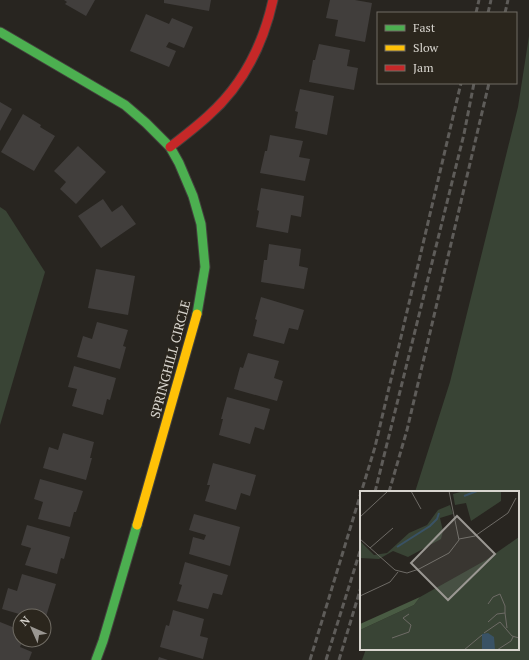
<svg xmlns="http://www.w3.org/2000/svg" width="529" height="660" viewBox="0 0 529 660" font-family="'PT Serif',serif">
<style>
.green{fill:#394435}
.building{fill:#413e3c}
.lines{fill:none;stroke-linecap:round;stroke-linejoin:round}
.fast-casing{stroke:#43413d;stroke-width:11}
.slow-casing{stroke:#43413d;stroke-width:11}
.jam-casing{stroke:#43413d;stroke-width:11}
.fast{stroke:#4caf50;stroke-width:9}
.slow{stroke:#ffc107;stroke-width:9}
.jam{stroke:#c62828;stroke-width:9}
.rail{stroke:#5e5c59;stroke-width:3;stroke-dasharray:6 3;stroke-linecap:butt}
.labels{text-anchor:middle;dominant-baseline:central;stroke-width:3;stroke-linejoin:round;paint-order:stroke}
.street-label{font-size:13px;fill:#d8d5cf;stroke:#2b261d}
.inset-river{fill:none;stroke:#395265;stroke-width:2}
.inset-road{fill:none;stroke:#6e6b66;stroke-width:1}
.view{fill:#9a9792;fill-opacity:0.15;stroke:#9a9792;stroke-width:2}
.inset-edge{fill:none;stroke:#d8d5cf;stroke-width:2}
</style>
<rect width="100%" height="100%" fill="#282520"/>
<g class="green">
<polygon points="529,36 529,660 362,660 366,649 518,649 518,492 415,492 450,382 518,107"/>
<polygon points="0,207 6,211 45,272 0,425"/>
</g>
<g class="building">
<polygon points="64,0 95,0 86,16 65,4 67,2"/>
<polygon points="164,0 211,0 209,11 164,3"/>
<polygon points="330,0 355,0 372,3 365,42 335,36 338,20 326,18"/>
<polygon points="146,14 169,24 172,18 193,27 184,48 169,42 166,47 176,51 169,67 130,51"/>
<polygon points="319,44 350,50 347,66 358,68 354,90 309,82 313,60 315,60"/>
<polygon points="300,89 334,96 327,135 295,128 298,112 295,111"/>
<polygon points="0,102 12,109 0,131"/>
<polygon points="23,114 41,125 40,127 55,136 34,171 1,152"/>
<polygon points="270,135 303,141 299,157 310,159 305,181 260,173 265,151 267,151"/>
<polygon points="78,146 106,172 76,204 60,189 66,182 54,171"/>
<polygon points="261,188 304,196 301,217 291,215 288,233 256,227 259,211 257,210"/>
<polygon points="103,199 112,212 122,205 136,224 101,248 78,216"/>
<polygon points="269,244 301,249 299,266 308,268 304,289 261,282 264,260 267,260"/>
<polygon points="96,269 135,276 128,315 88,308"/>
<polygon points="261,297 304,310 298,330 289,328 284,344 253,336 257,320 255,319"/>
<polygon points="97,322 128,330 123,346 126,347 120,369 77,357 83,336 92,339"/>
<polygon points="248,353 279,361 274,378 283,381 277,401 234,389 240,367 243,368"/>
<polygon points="74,366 116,378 110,400 107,399 103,415 72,406 77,389 68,387"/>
<polygon points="227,397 270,409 264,430 255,427 250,444 219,435 223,419 221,419"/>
<polygon points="63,433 94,442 90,458 92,458 86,480 43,468 49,447 58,450"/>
<polygon points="213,463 256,475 250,496 241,493 236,510 205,501 210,485 207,485"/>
<polygon points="40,479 83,491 76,512 74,512 70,527 38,519 43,502 34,499"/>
<polygon points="194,514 240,527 230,566 189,554 193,537 204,540 206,535 189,530"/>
<polygon points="27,525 70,537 64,559 61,558 57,574 25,565 31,548 21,545"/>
<polygon points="185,562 228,575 222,595 213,593 208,609 177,601 182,585 179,584"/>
<polygon points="22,574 56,584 44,623 44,616 26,616 2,609 8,588 17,591"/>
<polygon points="173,610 204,619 200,636 208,638 203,659 160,647 166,625 169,626"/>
<polygon points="0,622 20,630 20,640 23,640 20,647 32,652 29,660 0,660"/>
<polygon points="159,657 168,660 158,660"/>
</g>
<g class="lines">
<g class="fast-casing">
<g id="fast">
<polyline points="0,32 125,105 146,123 170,147 179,163 193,196 201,224 205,267 197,314"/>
<polyline points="96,660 103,641 137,525"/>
</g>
</g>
<g class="slow-casing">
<polyline id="slow" points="137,525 197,314"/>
</g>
<g class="jam-casing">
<path id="jam" d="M 170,147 C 183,137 196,127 208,116 C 243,85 263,45 273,0"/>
</g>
<use href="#fast" class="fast"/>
<use href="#slow" class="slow"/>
<use href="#jam" class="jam"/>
<g class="rail">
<polyline points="476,13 479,0"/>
<polyline points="488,13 491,0"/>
<polyline points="505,13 508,0"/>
<polyline points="375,492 464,134 474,83"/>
<polyline points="389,492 407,430 489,83"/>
<polyline points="310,660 375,447 461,83"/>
<polyline points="326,660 361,548"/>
<polyline points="339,660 361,587"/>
</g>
</g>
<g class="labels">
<g class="street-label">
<text transform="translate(170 359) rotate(-75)">SPRINGHILL CIRCLE</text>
</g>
</g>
<g transform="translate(360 491)">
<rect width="159" height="159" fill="#282520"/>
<path d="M 104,0 L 141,0 L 141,10 L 111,30 L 106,12 L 95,14 L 93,3 ZM 90,14 L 93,23 L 80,27 L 83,40 L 81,48 L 48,66 L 33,60 L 19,68 L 0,67 L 0,50 L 14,64 L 27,62 L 49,42 L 67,34 L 78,19 ZM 159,46 L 159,159 L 0,159 L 0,139 L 54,114 L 60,106 L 126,69 Z" fill="#394435"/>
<path d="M 60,106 L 54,114 L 0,139 L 0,133 Z" fill="#495b43"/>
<path d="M 128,142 L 134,146 L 135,159 L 122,159 L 122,143 Z" fill="#395265"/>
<path class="inset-river" d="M 104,5 L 117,0M 37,56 L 70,35 L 77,28 L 79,22"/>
<path class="inset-road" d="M 51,0 L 61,18M 0,26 L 28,0M 0,48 L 35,79 L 47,82 L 59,78 L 89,62 L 99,49 L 89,0M 99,48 L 115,45 L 148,22 L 156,7M 10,57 L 33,37M 0,105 L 30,91 L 38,81M 128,113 L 133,106 L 140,103 L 145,115 L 145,122M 128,131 L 137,123 L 145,122 L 147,137M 124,142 L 140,131 L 152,145 L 159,147M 32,147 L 49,141 L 51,134 L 43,127 L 49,123M 104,159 L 122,144M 137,159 L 151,150 L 153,146"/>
<path class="view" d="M 97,25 L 135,63 L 88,109 L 51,72 Z"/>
<rect width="159" height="159" class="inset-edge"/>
</g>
<rect x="377" y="12" width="140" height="72" fill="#2b261d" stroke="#706c64"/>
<rect x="385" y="25" width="20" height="6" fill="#4caf50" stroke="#706c64"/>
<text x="413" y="32" font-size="12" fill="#d8d5cf">Fast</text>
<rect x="385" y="45" width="20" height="6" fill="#ffc107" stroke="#706c64"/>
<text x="413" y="52" font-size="12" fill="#d8d5cf">Slow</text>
<rect x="385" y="65" width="20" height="6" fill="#c62828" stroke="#706c64"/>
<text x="413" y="72" font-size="12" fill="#d8d5cf">Jam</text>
<g transform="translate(32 628) rotate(315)"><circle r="19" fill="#2b261d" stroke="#706c64"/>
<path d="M0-3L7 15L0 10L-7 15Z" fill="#9a9792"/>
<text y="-6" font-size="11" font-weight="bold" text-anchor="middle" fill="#d8d5cf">N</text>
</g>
</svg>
